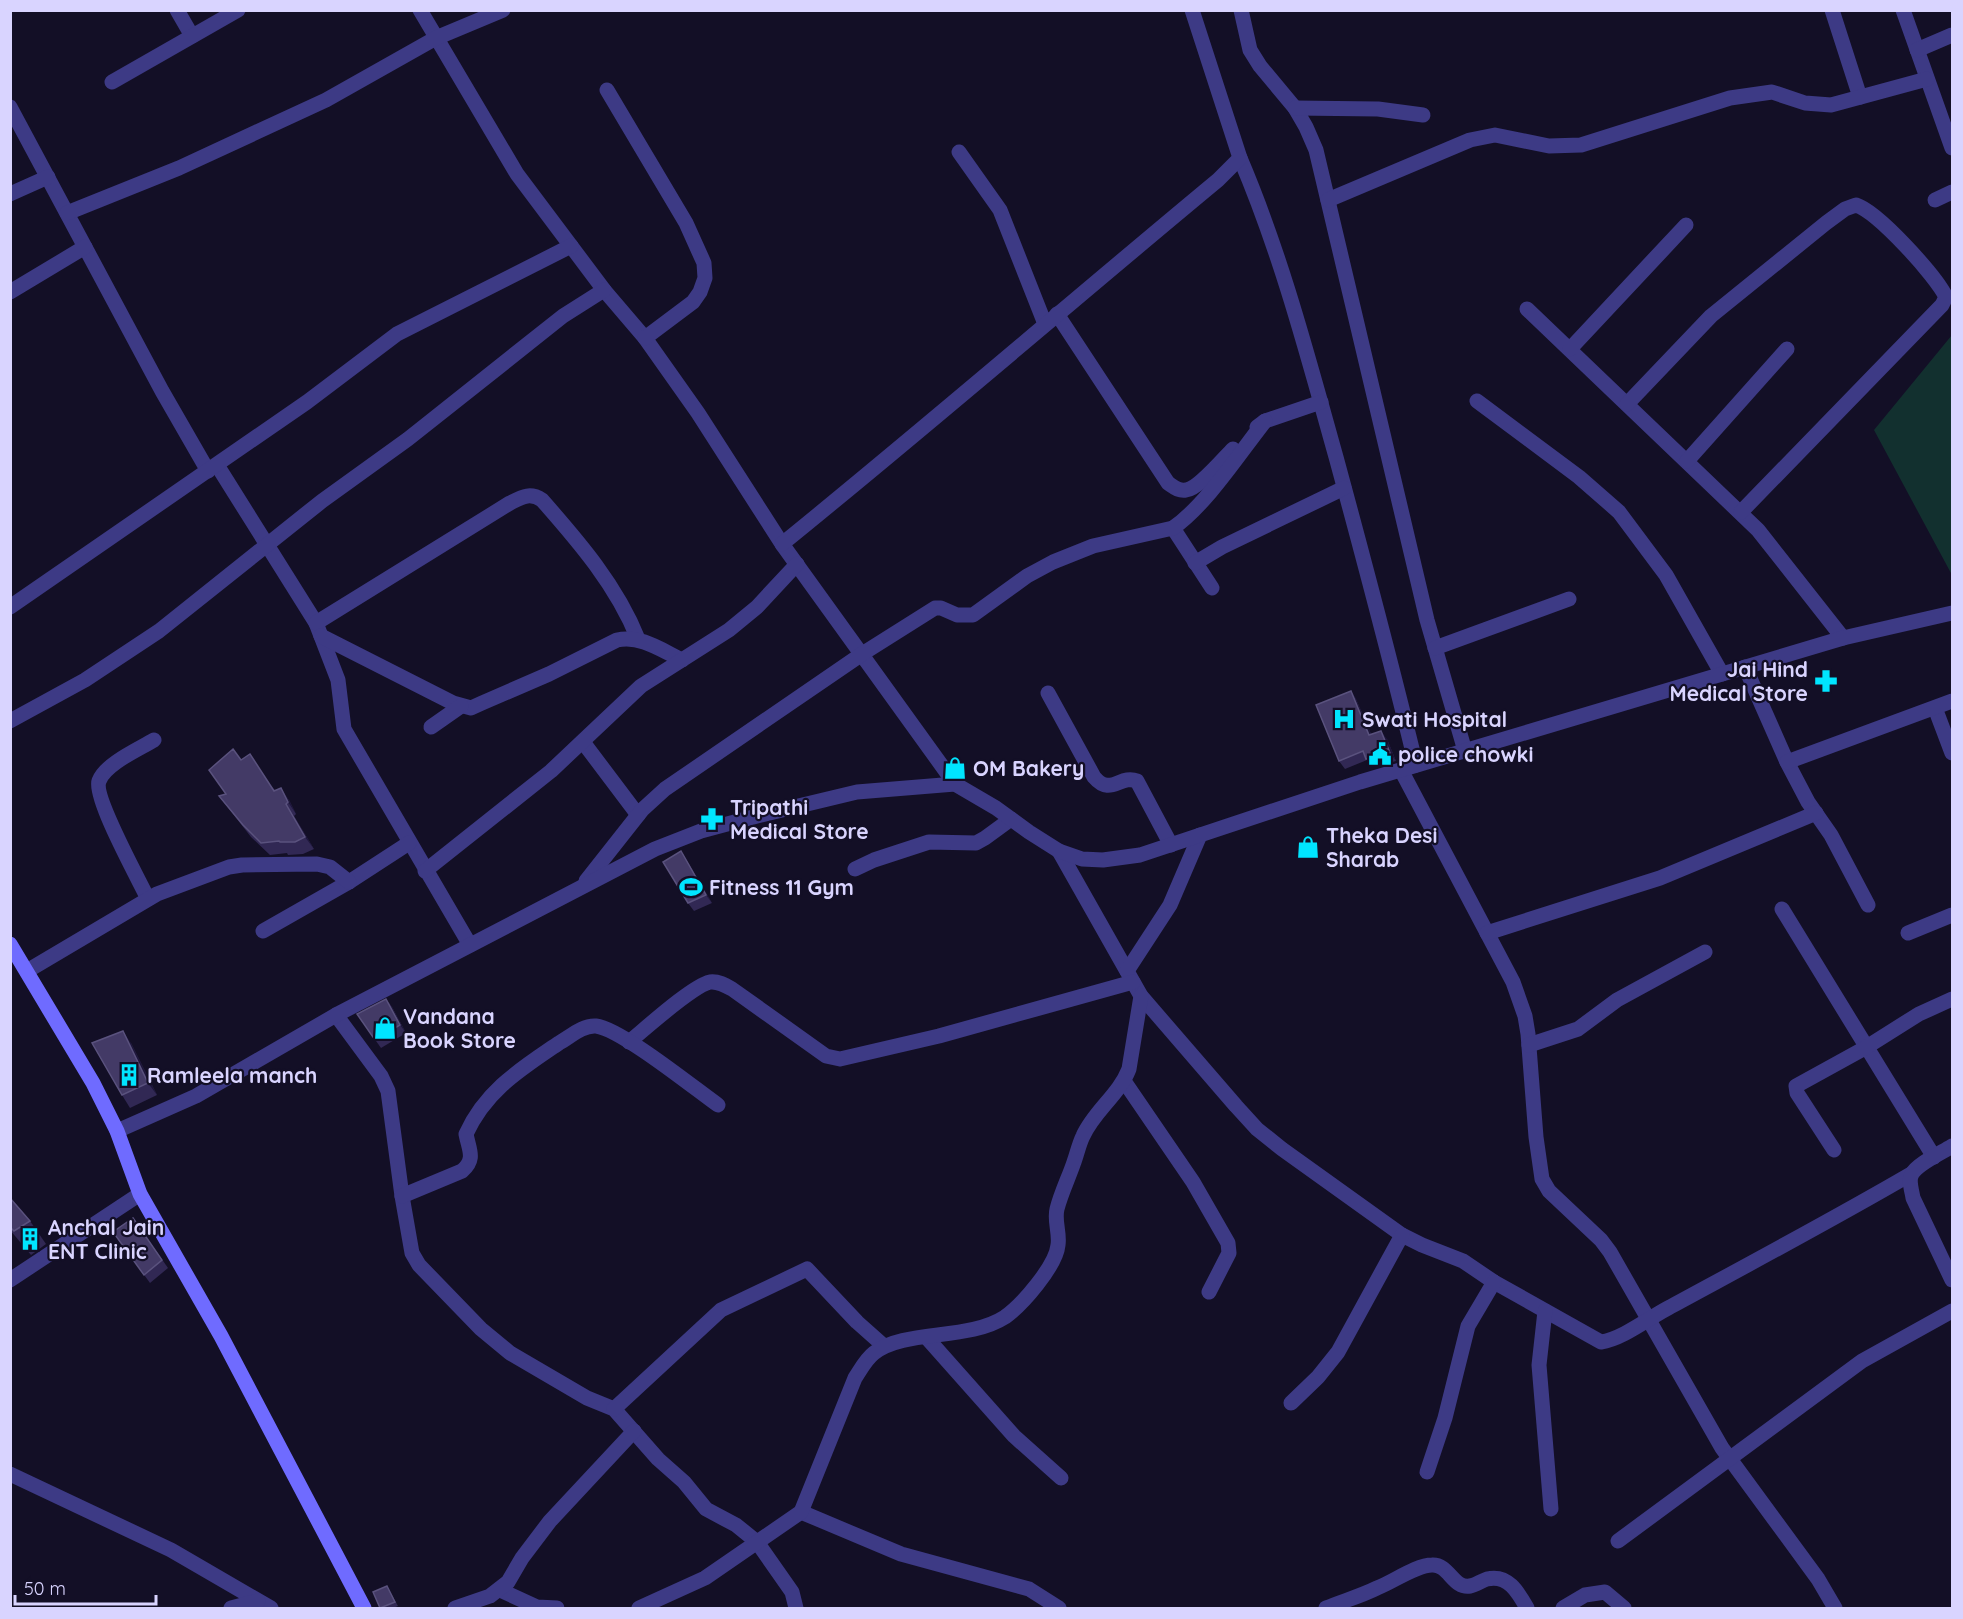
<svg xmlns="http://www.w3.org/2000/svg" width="1963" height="1619" viewBox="0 0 1963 1619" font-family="Quicksand,sans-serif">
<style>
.green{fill:#12302f}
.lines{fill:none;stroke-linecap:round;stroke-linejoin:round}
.street{stroke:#3d3a85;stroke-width:15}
.secondary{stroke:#6f6bff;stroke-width:15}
.wall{fill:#312854}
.shaded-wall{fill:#1d163a}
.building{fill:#433a66;stroke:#5a527e;stroke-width:1.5}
.labels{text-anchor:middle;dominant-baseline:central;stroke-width:4.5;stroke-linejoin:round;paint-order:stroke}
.poi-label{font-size:21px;font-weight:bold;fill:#d9d4ff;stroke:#130f26;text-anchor:start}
</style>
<rect width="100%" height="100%" fill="#130f26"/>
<polygon class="green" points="1952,335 1952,575 1874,430"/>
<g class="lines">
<g class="street">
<polyline points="177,10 192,36"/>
<polyline points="420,10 517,174 604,290 645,338 698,413 782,544 955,784"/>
<polyline points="1241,10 1250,50 1260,66 1295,108 1306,127 1316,150 1427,620 1465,751"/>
<polyline points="1832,10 1860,97"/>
<polyline points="1903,10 1952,148"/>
<polyline points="1917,50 1952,35"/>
<polyline points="112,82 238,10"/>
<polyline points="607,90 686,223 704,263 705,278 700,292 693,302 645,338"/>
<polyline points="10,107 162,391 208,471"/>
<polyline points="1295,108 1378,109 1423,115"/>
<polyline points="959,152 1000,210 1045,324"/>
<path d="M 1240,158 C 1281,254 1308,357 1336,457 C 1364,560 1391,662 1416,765"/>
<polyline points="10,194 48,177"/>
<polyline points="1328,200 1470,140 1495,135 1549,146 1581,145 1730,98 1772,92 1805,103 1831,105 1927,79"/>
<polyline points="1935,200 1952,192"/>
<polyline points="67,213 179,168 326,100 436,38 503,10"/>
<polyline points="10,292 85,247"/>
<polyline points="1527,309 1758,530 1843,638"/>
<path d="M 1057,314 L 1168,483 C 1174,487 1178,491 1186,490 C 1198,489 1223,459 1233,449"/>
<polyline points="1570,349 1686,225"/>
<polyline points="1477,401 1579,477 1619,512 1666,575 1722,674"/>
<path d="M 1627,404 L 1711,316 L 1826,223 L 1845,209 L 1856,205 C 1878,212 1936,276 1946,297 L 1942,305 L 1741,512"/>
<polyline points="1257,427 1265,421 1321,402"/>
<polyline points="1687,461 1787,349"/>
<polyline points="217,465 316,623 338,680 344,729 470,945"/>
<polyline points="1173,528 1212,588"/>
<path d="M 782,544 C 929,425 1072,301 1218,180 L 1240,158 L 1192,10"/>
<polyline points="1195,563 1222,547 1344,488"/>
<polyline points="10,607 307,402 397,334 571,246"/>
<path d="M 316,623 L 510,503 C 522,497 530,492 542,500 C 579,542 617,586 638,639"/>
<path d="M 321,636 L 453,703 L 471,708 L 482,703 L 549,674 L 617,640 C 641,635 661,650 682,660"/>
<polyline points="1435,648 1569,599"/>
<polyline points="1745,667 1787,762 1808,802 1831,835 1868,905"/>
<path d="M 1048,693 L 1094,777 C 1111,797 1120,774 1137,781 L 1171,845"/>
<polyline points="1935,708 1952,753"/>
<polyline points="10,721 85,680 159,631 322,501 408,439 563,316 604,290"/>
<polyline points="431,727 461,706"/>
<polyline points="583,742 638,815"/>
<polyline points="1787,762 1952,701"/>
<polyline points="1401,770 1513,982 1525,1016 1528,1034 1536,1137 1542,1179 1549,1191 1601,1240 1610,1252 1722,1448 1818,1579 1835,1608"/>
<path d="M 1059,851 L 1141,996 L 1236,1106 L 1257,1129 L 1282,1149 L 1402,1235 L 1422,1245 L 1463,1261 L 1494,1282 L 1601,1342 C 1623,1339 1650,1317 1670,1307 C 1751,1263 1832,1220 1911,1174"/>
<polyline points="855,869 874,860 929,842 976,843 985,838 1011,819"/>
<polyline points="425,871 551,771 641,686 729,630 757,607 797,564"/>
<path d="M 586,881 L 642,810 L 665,789 L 862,654 L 935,608 L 941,608 L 957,615 L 973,615 L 1027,576 L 1053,562 L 1093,546 L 1173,528 C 1206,505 1239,454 1265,421"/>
<path d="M 148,899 C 139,880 93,797 99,781 C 105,764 139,749 154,740"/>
<polyline points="1782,909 1934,1157"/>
<polyline points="263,931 349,882 409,843"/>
<polyline points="1487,933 1660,878 1816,813"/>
<polyline points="1908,933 1952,915"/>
<polyline points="27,971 157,894 229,867 242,865 317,864 330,867 349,882"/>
<polyline points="1127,971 1170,905 1200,835"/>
<polyline points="336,1015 381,1076 388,1091 402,1196 412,1253 419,1265 481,1329 510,1353 587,1398 614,1409 658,1459 684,1482 706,1509 736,1525 757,1542 792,1592 796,1608"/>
<path d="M 629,1042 C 645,1029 692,986 710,982 C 718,981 725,985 732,989 L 826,1056 L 840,1059 L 939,1036 L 1133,982"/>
<polyline points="1529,1045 1578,1029 1617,1000 1705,952"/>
<polyline points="1124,1081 1193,1182 1228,1243 1229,1253 1209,1292"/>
<polyline points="117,1131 196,1096 336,1015 655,849 701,831 757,816 857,792 955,784 996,808 1029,832 1059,851 1082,859 1103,860 1140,855 1360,782 1843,638 1952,613"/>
<path d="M 1952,1146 C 1943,1152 1917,1164 1912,1174 C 1908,1180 1912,1191 1913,1198 L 1952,1280"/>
<polyline points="1834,1150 1797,1093 1796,1086 1865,1048 1919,1014 1952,999"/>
<path d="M 402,1196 L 462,1171 C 476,1159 469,1150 466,1134 C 486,1090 521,1069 559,1043 C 570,1037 582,1025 596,1026 C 621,1029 694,1088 718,1105"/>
<polyline points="10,1280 140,1194"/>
<polyline points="1545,1311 1539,1365 1551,1509"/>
<polyline points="927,1338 1014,1436 1061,1478"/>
<polyline points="1291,1403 1318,1377 1338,1352 1402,1235"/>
<polyline points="614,1409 721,1310 807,1269 857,1322 884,1346"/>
<polyline points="1427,1472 1445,1418 1468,1326 1494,1282"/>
<polyline points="10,1474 171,1550 271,1608"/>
<polyline points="801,1512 901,1554 1029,1589 1059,1608"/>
<polyline points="1618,1541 1862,1361 1952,1311"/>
<polyline points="500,1590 537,1607 557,1608"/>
<polyline points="231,1608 258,1601"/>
<polyline points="455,1608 490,1596 508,1582 522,1558 550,1521 634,1431"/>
<path d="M 639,1608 L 705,1578 L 801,1512 L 855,1378 C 861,1369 866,1359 874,1353 C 905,1329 968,1341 1005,1317 C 1022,1305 1056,1266 1058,1245 C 1060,1233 1054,1221 1057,1209 C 1061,1193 1069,1177 1074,1162 C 1077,1154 1079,1144 1083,1136 C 1094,1111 1119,1095 1129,1069 L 1141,996"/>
<path d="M 1326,1608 C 1343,1601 1361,1596 1377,1588 C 1393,1582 1416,1565 1432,1565 C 1449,1564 1453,1589 1470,1586 C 1476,1585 1481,1581 1487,1579 C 1508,1574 1518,1592 1527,1608"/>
<polyline points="1563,1608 1585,1595 1605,1592 1624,1608"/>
</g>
<polyline class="secondary" points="10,944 93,1083 117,1131 140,1194 221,1336 364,1608"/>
</g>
<g class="wall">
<polygon points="1351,691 1356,699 1371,734 1387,739 1396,761 1372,767 1367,760 1345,769 1339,761"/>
<polygon points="241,760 275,790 289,800 296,814 294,816 314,849 303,854 288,855 287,853 270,855 251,837 219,796 226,794"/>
<polygon points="681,851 712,903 694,911 688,903"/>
<polygon points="386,999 392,1007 406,1033 381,1048 357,1014"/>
<polygon points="131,1043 157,1095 130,1108 122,1095"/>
<polygon points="10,1198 30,1221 46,1244 31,1255 10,1230"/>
<polygon points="133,1218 168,1268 150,1283 113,1232"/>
<polygon points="387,1586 398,1606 393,1608 380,1608"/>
</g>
<g class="shaded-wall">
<polygon points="1351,691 1356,699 1375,743 1369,735"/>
<polygon points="1381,731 1387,739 1396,761 1390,753"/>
<polygon points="281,788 289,800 296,814 288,802"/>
<polygon points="286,804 294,816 314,849 305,837"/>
<polygon points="681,851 686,859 712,903 706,895"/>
<polygon points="386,999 392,1007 406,1033 400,1025"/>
<polygon points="123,1031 131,1043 157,1095 148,1083"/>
</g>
<g class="building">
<polygon points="1351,691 1369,735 1381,731 1390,753 1366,759 1363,751 1339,761 1316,705"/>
<polygon points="233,749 241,760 250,754 274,791 281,788 288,802 286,804 305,837 295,842 280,842 279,841 261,843 243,825 219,796 226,794 209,770"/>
<polygon points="681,851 706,895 688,903 663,862"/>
<polygon points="386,999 400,1025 375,1040 357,1014"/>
<polygon points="123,1031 148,1083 122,1095 92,1043"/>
<polygon points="10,1198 30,1221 14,1231 10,1227"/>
<polygon points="133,1218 162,1260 144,1275 113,1232"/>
<polygon points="387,1586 395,1602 380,1608 373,1592"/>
</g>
<defs>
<g id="pharmacy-bare" transform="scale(1.8)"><path d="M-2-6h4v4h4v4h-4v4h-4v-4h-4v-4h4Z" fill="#00e5ff" stroke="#130f26" stroke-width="2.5" paint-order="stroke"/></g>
<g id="hospital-bare" transform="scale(1.8)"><path d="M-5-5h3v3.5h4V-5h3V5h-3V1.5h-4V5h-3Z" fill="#00e5ff" stroke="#130f26" stroke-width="2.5" paint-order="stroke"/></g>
<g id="civic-bare" transform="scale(1.8)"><path d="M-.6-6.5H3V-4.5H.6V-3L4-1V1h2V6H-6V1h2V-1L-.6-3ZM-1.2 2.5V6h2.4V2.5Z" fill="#00e5ff" stroke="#130f26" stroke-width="2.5" paint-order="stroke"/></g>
<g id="shop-bare" transform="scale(1.8)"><path d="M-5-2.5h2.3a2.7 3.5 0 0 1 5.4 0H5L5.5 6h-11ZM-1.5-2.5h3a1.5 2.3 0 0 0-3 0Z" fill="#00e5ff" stroke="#130f26" stroke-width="2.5" paint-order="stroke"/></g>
<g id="stadium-bare" transform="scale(1.8)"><path d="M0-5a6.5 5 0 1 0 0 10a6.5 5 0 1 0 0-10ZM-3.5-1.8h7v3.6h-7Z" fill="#00e5ff" stroke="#130f26" stroke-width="2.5" paint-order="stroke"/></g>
<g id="building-bare" transform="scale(1.8)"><path d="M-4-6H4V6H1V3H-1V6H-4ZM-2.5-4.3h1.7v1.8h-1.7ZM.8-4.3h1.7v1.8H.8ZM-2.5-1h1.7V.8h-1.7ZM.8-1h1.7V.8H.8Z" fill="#00e5ff" stroke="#130f26" stroke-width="2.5" paint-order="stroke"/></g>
</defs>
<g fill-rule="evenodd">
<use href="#pharmacy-bare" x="1826" y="681"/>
<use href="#hospital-bare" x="1344" y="719"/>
<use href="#civic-bare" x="1380" y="754"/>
<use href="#shop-bare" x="955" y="768"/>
<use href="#pharmacy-bare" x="712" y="819"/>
<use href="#shop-bare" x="1308" y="847"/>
<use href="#stadium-bare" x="691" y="887"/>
<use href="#shop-bare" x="385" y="1028"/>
<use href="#building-bare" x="129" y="1075"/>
<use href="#building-bare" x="30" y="1239"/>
</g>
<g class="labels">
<g class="poi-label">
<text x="1808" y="669" text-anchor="end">Jai Hind<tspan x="1808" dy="24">Medical Store</tspan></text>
<text x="1362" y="719">Swati Hospital</text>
<text x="1398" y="754">police chowki</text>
<text x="973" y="768">OM Bakery</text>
<text x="730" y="807">Tripathi<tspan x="730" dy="24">Medical Store</tspan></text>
<text x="1326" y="835">Theka Desi<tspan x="1326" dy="24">Sharab</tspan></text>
<text x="709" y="887">Fitness 11 Gym</text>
<text x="403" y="1016">Vandana<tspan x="403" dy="24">Book Store</tspan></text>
<text x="147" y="1075">Ramleela manch</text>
<text x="48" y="1227">Anchal Jain<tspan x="48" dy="24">ENT Clinic</tspan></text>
</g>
</g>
<rect width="1963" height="1619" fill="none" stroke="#d9d4ff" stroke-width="24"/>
<path d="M15 1595v9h141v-9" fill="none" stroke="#d9d4ff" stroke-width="3"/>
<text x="24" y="1595" font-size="18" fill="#d9d4ff" stroke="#130f26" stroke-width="4.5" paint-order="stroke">50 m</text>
</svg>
